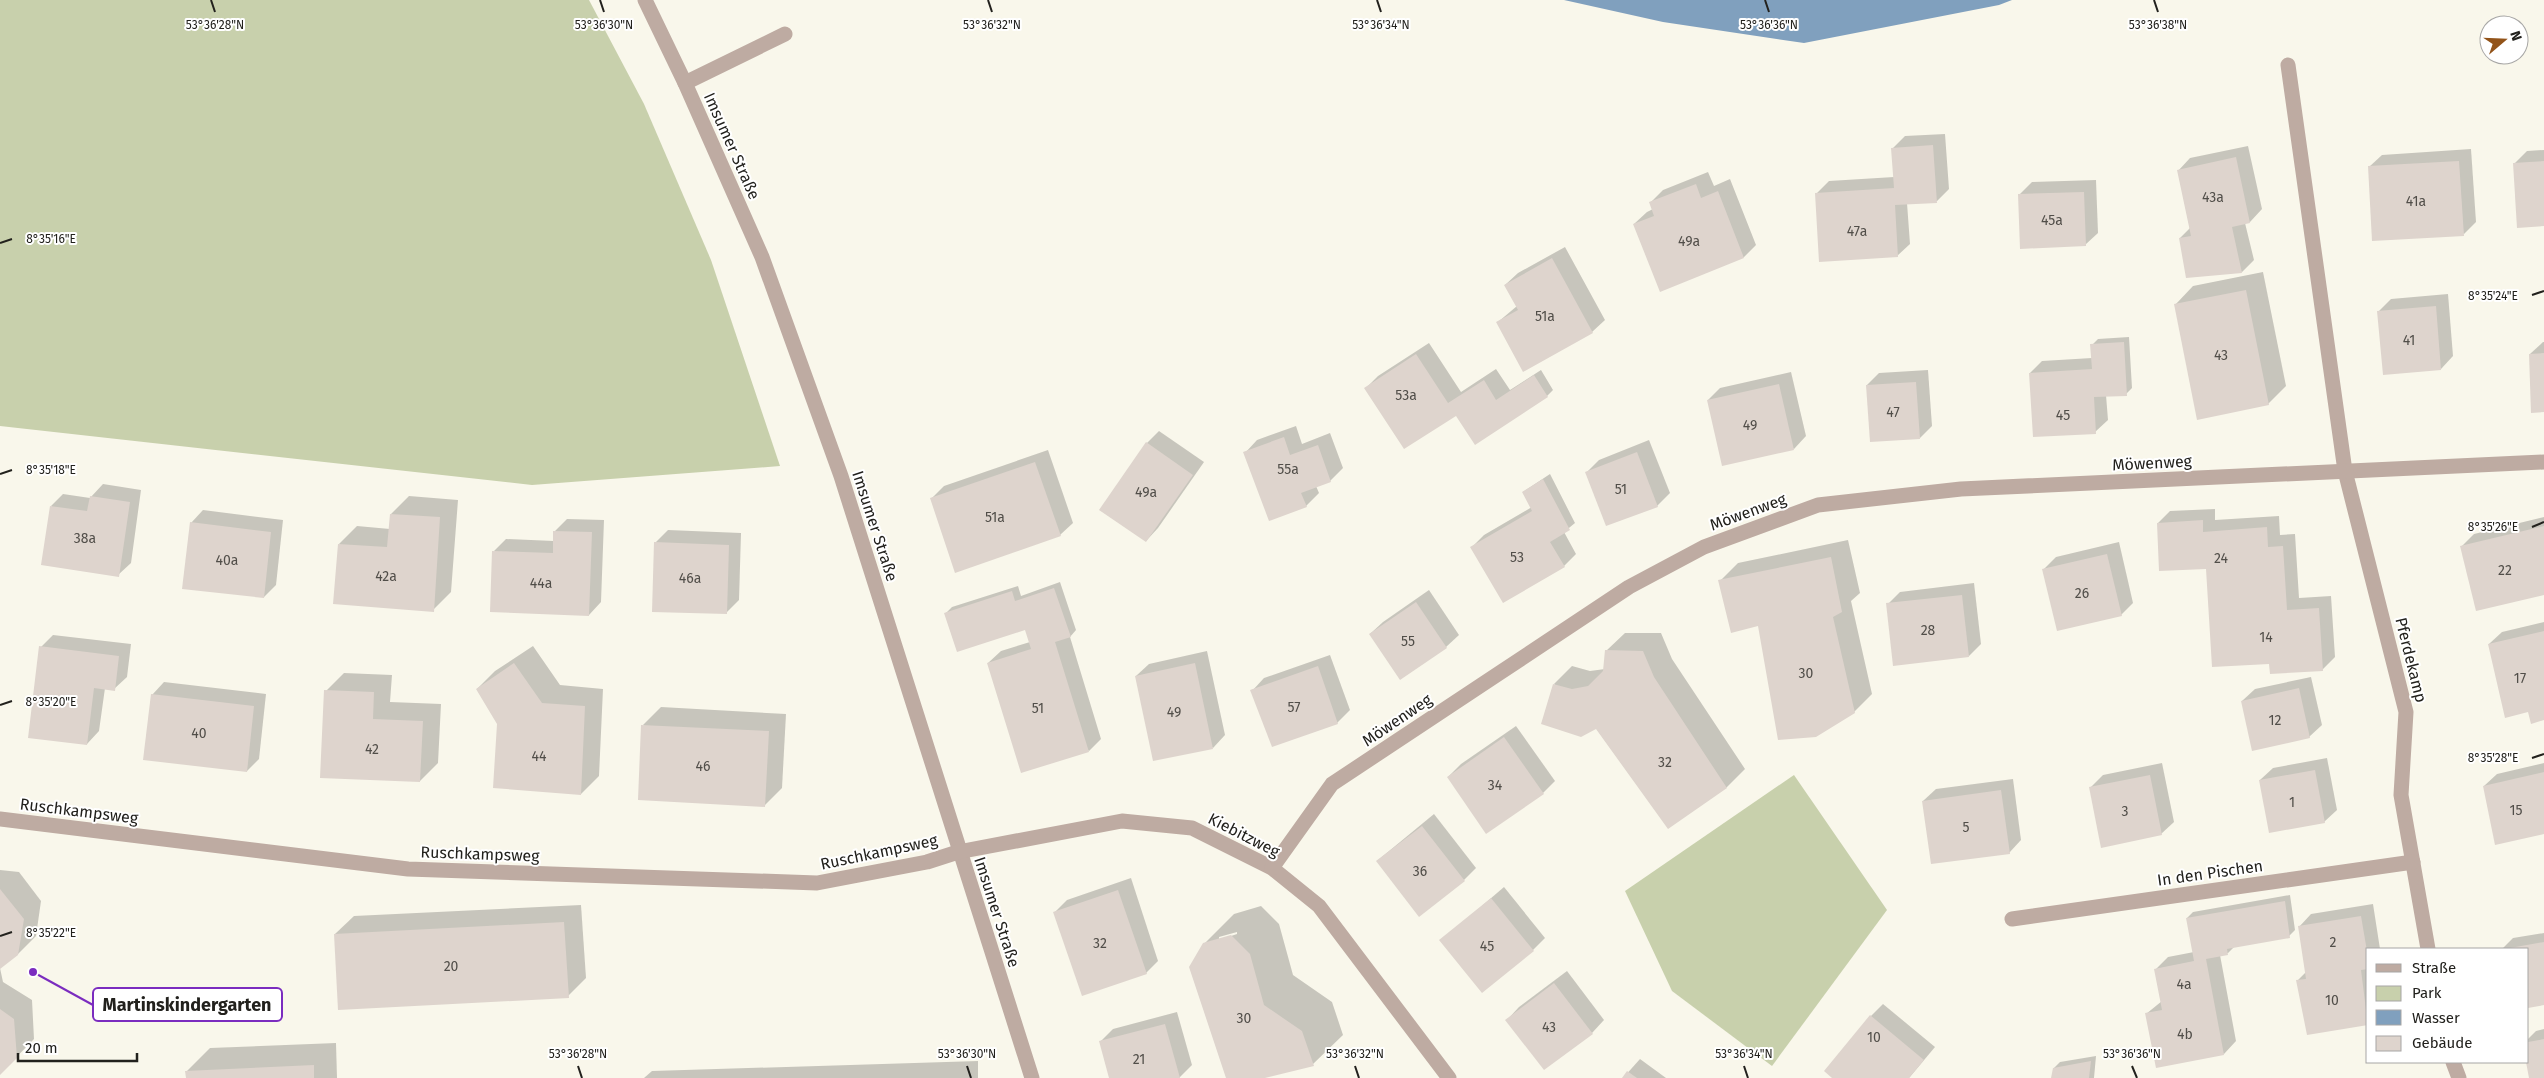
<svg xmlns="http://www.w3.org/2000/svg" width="2544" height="1078" viewBox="0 0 2544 1078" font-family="'Fira Sans',sans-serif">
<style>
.green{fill:#c8d0ac}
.water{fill:#80a0be}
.shadow{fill:#0003;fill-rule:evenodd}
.building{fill:#ded4cd}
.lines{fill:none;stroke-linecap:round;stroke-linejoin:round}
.service{stroke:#beaba2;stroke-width:15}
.minor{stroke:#beaba2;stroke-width:15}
.ticks{fill:none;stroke:#22211d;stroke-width:2}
.labels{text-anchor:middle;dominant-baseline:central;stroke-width:4;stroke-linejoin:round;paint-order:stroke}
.number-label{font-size:14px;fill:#514e49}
.street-label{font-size:16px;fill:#22211d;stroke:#fff}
.ticks-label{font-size:12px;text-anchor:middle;fill:#22211d;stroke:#fff;stroke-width:4;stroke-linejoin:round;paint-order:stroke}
.leader{fill:none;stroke:#7b2cbf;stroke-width:2}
.callout-dot{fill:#7b2cbf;stroke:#fff;stroke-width:2}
.callout{fill:#fff;stroke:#7b2cbf;stroke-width:2}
.callout-label{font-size:18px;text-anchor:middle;font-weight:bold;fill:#22211d}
</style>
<rect width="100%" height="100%" fill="#f9f7eb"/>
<g class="green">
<polygon points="0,0 589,0 644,104 711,260 780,466 532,485 0,426"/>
<polygon points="1794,775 1887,910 1772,1066 1672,991 1625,891"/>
</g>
<polygon class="water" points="1564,0 2012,0 1999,5 1804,43 1663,22"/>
<g class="shadow">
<polygon points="1945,134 1949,189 1937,201 1907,203 1910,244 1897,256 1816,194 1829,181 1894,177 1892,149 1905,136"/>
<polygon points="2248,146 2262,209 2250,222 2245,223 2254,260 2242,272 2180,238 2190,228 2178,171 2190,158"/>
<polygon points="2471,149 2476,222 2464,234 2369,167 2382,155"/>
<polygon points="2544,150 2544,226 2514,164 2527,151"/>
<polygon points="1708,172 1714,186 1730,179 1756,245 1744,257 1661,290 1634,224 1647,212 1653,209 1650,203 1663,190"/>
<polygon points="2096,180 2098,233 2085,245 2019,195 2032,182"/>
<polygon points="1565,247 1605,320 1592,332 1524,370 1498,322 1517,306 1505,285 1518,273"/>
<polygon points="2263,272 2286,386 2268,404 2175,305 2193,286"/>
<polygon points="2448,294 2453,356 2441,369 2379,311 2391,299"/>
<polygon points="2129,337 2132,388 2126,394 2106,395 2108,420 2095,432 2030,373 2042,361 2092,358 2092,345 2098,339"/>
<polygon points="2543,342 2544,342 2544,411 2530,354"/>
<polygon points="1429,343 1461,392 1496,369 1510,390 1541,370 1553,390 1547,396 1456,414 1366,388 1378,376"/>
<polygon points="1928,370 1932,426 1920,438 1867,385 1879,373"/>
<polygon points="1791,372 1806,436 1794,449 1708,400 1720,388"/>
<polygon points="1296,426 1302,444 1330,433 1343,468 1330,481 1316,486 1319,493 1306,506 1245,453 1257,440"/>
<polygon points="1159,431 1204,462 1158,528 1146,541 1147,443"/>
<polygon points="1649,440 1670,493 1657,506 1587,472 1599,460"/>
<polygon points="1048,450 1073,523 1060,535 931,499 944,486"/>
<polygon points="1550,474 1575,523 1564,532 1576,554 1564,566 1472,547 1484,535 1532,507 1523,492"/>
<polygon points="103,484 141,490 131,563 118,575 51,506 63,494 90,498"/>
<polygon points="409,496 458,500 451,592 433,610 339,544 357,526 390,529 391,514"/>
<polygon points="2215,509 2215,520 2279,516 2280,535 2295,534 2299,598 2331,596 2335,657 2322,670 2270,662 2207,567 2158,523 2170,511"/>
<polygon points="203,510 283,520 276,585 264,597 191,523"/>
<polygon points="2544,517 2544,594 2462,546 2474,534"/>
<polygon points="567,519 604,520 601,602 589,615 494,551 506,539 554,541 555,531"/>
<polygon points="668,530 741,533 739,600 726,613 655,543"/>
<polygon points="1848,540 1860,593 1851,601 1872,694 1854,712 1759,625 1720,581 1738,563"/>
<polygon points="2119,542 2133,603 2121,615 2044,569 2056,557"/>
<polygon points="1060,582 1076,630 1070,637 1101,739 1089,751 988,663 1001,651 1030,642 1026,628 946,613 952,607 1018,586 1021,596"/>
<polygon points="1974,583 1981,644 1969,656 1888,604 1900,592"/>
<polygon points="1429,590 1459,635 1446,647 1370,634 1383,622"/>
<polygon points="2544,622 2544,719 2529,710 2489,644 2502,632"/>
<polygon points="1625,633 1661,633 1672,659 1745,769 1727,787 1668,827 1596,728 1554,684 1572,666 1590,671 1605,669 1606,651"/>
<polygon points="53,635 131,644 127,677 114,689 105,688 99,731 87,744 41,647"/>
<polygon points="533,646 560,685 603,689 599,776 581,794 498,724 477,689 495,671"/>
<polygon points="1207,651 1225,735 1213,748 1136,676 1149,664"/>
<polygon points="1330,655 1350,710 1337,723 1252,691 1264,678"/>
<polygon points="344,673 392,675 390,702 441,704 438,763 420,781 326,691"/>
<polygon points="2311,677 2322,725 2309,737 2242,701 2255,689"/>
<polygon points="164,682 266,694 259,759 247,771 152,695"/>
<polygon points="661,707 786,714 782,788 764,806 643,725"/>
<polygon points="1516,726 1555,781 1543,793 1448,777 1461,764"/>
<polygon points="2327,758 2337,810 2324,822 2260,780 2273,768"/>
<polygon points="2162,763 2174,822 2161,834 2090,788 2103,775"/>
<polygon points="2544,763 2544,833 2484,786 2497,774"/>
<polygon points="2013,779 2021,840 2009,853 1923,801 1936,789"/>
<polygon points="1434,814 1476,868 1464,880 1377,861"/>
<polygon points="0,870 19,872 41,901 36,936 18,954 0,967"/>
<polygon points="1131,878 1158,961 1146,973 1054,913 1067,900"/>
<polygon points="1504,887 1545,938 1533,950 1441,941"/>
<polygon points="2290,895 2295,930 2289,936 2234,947 2228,953 2220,955 2236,1041 2224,1054 2146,1014 2162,1001 2156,969 2168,957 2194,952 2187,918 2193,912"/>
<polygon points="2373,904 2380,949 2368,949 2368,1024 2297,981 2306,972 2299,927 2311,914"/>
<polygon points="581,905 586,978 568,996 335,934 354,916"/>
<path d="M 1261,906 L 1279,924 L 1293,975 L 1332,1002 L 1343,1035 L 1313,1064 L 1260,1078 L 1227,1078 L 1204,944 L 1234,914 ZM 1237,932 L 1237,934 L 1219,940 L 1219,937 Z"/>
<polygon points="2544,933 2544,1004 2528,1007 2528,949 2502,949 2513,938"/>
<polygon points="0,968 3,982 32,1000 34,1039 0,1074"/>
<polygon points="1567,971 1604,1020 1592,1033 1507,1020 1519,1007"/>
<polygon points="1883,1004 1935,1047 1909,1078 1834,1078 1871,1016"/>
<polygon points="1177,1012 1192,1065 1179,1078 1110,1078 1101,1041 1113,1029"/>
<polygon points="2544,1029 2544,1078 2530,1078 2527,1062 2528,1039 2536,1031"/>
<polygon points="336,1043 337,1078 187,1078 187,1071 210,1048"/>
<polygon points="2096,1056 2094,1078 2052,1078 2054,1068 2060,1062"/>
<polygon points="1640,1059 1666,1078 1623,1078"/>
<polygon points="978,1061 978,1078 644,1078 652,1071"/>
</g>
<g class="building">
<polygon points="1933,145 1937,203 1895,205 1898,257 1819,262 1815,193 1894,188 1891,148"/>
<polygon points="2236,157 2250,223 2232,227 2242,273 2186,278 2179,238 2191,236 2177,170"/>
<polygon points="2459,161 2464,236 2372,241 2368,166"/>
<polygon points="2544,161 2544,226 2517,228 2513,163"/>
<polygon points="1696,184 1701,198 1718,191 1744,258 1660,292 1633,224 1654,216 1649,202"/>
<polygon points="2084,192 2086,246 2020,249 2018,194"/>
<polygon points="1552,258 1593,333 1523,372 1496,322 1518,310 1504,285"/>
<polygon points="2246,290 2269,405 2197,420 2174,304"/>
<polygon points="2436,306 2441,370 2383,375 2377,311"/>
<polygon points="2124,342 2127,396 2094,397 2096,434 2033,437 2029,373 2092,369 2090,344"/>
<polygon points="2544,353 2544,412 2531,413 2529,354"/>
<polygon points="1416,354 1448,403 1484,380 1496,400 1534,375 1548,397 1475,445 1456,416 1404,449 1364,388"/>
<polygon points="1916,382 1920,439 1870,442 1866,385"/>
<polygon points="1779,384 1794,450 1722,466 1707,400"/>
<polygon points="1284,437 1290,455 1318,445 1331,482 1301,493 1307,507 1269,521 1243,452"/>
<polygon points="1146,442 1193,475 1146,542 1099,510"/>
<polygon points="1637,452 1658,507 1606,526 1585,472"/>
<polygon points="1035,462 1061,536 955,573 930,498"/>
<polygon points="1543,479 1570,530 1550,542 1565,567 1503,603 1470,547 1532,511 1522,492"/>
<polygon points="90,496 130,502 119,577 41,565 50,506 87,511"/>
<polygon points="390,514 440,517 434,612 333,604 338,544 387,547"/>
<polygon points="2203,520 2203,532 2267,527 2268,547 2283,546 2287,610 2319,608 2323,671 2270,674 2269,664 2212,667 2206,569 2159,571 2157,523"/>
<polygon points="190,522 271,532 264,598 182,589"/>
<polygon points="2544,526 2544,595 2476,611 2460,546"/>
<polygon points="553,531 592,532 589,616 490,612 492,551 553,553"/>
<polygon points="654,542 729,545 727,614 652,612"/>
<polygon points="2107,554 2122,616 2057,631 2042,569"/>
<polygon points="1831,557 1842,612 1833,617 1855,713 1816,737 1778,740 1758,626 1731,633 1718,580"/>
<polygon points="1054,588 1071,637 1055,642 1089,752 1021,773 987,663 1031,649 1025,630 957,652 944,613 1012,591 1015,601"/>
<polygon points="1962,595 1969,657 1893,666 1886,603"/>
<polygon points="1416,602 1447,648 1400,680 1369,634"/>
<polygon points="2544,631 2544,720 2531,724 2528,712 2505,718 2488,644"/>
<polygon points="39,646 119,656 115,691 94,688 87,745 28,738"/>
<polygon points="1605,650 1643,651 1654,677 1727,788 1668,829 1596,729 1581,737 1541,724 1553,684 1572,689 1588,686 1603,671"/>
<polygon points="514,663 542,703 585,706 581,795 493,788 497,724 476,689"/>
<polygon points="1195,663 1213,749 1153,761 1135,676"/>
<polygon points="1318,666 1338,724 1272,747 1250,690"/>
<polygon points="2299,688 2310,738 2252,751 2241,701"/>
<polygon points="324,690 374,692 373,719 423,721 420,782 320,778"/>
<polygon points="151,694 254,706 247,772 143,760"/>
<polygon points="641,725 769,731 765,807 638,800"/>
<polygon points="1504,737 1544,794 1486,834 1447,777"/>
<polygon points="2315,770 2325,823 2269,833 2259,780"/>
<polygon points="2544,772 2544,834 2495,845 2483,786"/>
<polygon points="2150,775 2162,835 2101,848 2089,787"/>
<polygon points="2001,790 2010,854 1931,864 1922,801"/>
<polygon points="1422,826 1465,881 1419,917 1376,861"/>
<polygon points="0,889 24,919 18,955 0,969"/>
<polygon points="1118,890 1147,974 1082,996 1053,912"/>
<polygon points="1491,898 1534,951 1482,993 1439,940"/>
<polygon points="2285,901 2290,938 2227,949 2228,955 2206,959 2224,1055 2156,1068 2145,1013 2162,1010 2154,969 2194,961 2186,918"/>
<polygon points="2361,916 2368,957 2368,969 2361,970 2368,1025 2307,1035 2296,980 2306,979 2298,926"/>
<polygon points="564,922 569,998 338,1010 334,934"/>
<polygon points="1231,935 1250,954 1264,1005 1302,1031 1314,1066 1265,1078 1226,1078 1189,967 1203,943"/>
<polygon points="2544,942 2544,1005 2528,1008 2528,949 2510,948"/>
<polygon points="1554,983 1593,1034 1544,1070 1505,1020"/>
<polygon points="0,1009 14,1019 17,1058 0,1075"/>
<polygon points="1870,1015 1924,1060 1909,1078 1832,1078 1824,1071"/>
<polygon points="1165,1024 1180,1078 1109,1078 1099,1041"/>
<polygon points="2544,1039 2544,1078 2529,1078 2526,1062 2528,1062 2528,1042"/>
<polygon points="2091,1061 2089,1078 2051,1078 2053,1068"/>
<polygon points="314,1065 314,1078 186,1078 185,1071"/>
<polygon points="1627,1071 1637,1078 1622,1078"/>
</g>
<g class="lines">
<polyline class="service" points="685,83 785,34"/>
<g class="minor">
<polyline points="645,0 685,83 762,257 841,476 1032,1078"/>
<polyline points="2288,65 2345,471 2406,712 2401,795 2428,949"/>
<polyline points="0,819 408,869 817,883 927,862 958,852 1122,821 1192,828 1272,868 1319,906 1449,1078"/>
<polyline points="1272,868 1332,784 1501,672 1629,587 1704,547 1818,505 1961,489 2544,462"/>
<polyline points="2012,919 2413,862"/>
<polyline points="2453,1062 2459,1078"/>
</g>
</g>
<path class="ticks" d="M 211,0 L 215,12M 600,0 L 604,12M 988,0 L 992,12M 1377,0 L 1381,12M 1765,0 L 1769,12M 2154,0 L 2158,12M 0,243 L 12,239M 2532,295 L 2544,291M 0,474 L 12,470M 2532,527 L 2544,522M 0,705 L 12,701M 2532,758 L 2544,754M 0,936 L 12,932M 578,1066 L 582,1078M 967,1066 L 971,1078M 1355,1066 L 1359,1078M 1744,1066 L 1748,1078M 2132,1066 L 2137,1078"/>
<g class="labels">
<g class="number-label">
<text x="2213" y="197">43a</text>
<text x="2416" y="201">41a</text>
<text x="2052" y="220">45a</text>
<text x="1857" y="231">47a</text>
<text x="1689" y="241">49a</text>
<text x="1545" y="316">51a</text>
<text x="2409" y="340">41</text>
<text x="2221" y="355">43</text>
<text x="1406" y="395">53a</text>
<text x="1893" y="412">47</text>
<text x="2063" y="415">45</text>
<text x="1750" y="425">49</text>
<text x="1288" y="469">55a</text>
<text x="1621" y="489">51</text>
<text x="1146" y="492">49a</text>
<text x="995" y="517">51a</text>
<text x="85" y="538">38a</text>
<text x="1517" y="557">53</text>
<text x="2221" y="558">24</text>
<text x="227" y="560">40a</text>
<text x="2505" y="570">22</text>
<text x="386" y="576">42a</text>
<text x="690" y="578">46a</text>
<text x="541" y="583">44a</text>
<text x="2082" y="593">26</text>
<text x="1928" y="630">28</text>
<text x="2266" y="637">14</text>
<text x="1408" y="641">55</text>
<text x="1806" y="673">30</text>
<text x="2520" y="678">17</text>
<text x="1294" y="707">57</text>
<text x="1038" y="708">51</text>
<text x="1174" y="712">49</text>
<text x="2275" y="720">12</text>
<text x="199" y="733">40</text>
<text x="372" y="749">42</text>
<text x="539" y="756">44</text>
<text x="1665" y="762">32</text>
<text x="703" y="766">46</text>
<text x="1495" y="785">34</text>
<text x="2292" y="802">1</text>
<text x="2516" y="810">15</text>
<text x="2125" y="811">3</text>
<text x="1966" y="827">5</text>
<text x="1420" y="871">36</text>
<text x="2333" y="942">2</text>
<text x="1100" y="943">32</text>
<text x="1487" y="946">45</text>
<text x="451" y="966">20</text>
<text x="2184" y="984">4a</text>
<text x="2332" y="1000">10</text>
<text x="1244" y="1018">30</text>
<text x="1549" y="1027">43</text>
<text x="2185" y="1034">4b</text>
<text x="1874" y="1037">10</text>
<text x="1139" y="1059">21</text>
</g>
<g class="street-label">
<text transform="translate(732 146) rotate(66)">Imsumer Straße</text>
<text transform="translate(2152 463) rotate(-3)">Möwenweg</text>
<text transform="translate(1748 512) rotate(-20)">Möwenweg</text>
<text transform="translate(875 526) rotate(72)">Imsumer Straße</text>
<text transform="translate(2411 660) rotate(76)">Pferdekamp</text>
<text transform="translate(1397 720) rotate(-34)">Möwenweg</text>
<text transform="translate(79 811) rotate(7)">Ruschkampsweg</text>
<text transform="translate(1244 835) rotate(27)">Kiebitzweg</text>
<text transform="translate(879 852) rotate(-12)">Ruschkampsweg</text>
<text transform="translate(480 854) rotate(2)">Ruschkampsweg</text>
<text transform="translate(2210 873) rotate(-8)">In den Pischen</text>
<text transform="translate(997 912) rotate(72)">Imsumer Straße</text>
</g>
</g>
<g class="ticks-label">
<text x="215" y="29">53°36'28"N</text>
<text x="604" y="29">53°36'30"N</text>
<text x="992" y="29">53°36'32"N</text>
<text x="1381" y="29">53°36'34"N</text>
<text x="1769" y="29">53°36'36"N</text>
<text x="2158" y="29">53°36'38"N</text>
<text x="51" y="243">8°35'16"E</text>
<text x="2493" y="300">8°35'24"E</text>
<text x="51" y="474">8°35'18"E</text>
<text x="2493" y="531">8°35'26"E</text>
<text x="51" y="706">8°35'20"E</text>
<text x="2493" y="762">8°35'28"E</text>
<text x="51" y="937">8°35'22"E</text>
<text x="578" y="1058">53°36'28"N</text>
<text x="967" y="1058">53°36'30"N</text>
<text x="1355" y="1058">53°36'32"N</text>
<text x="1744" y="1058">53°36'34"N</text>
<text x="2132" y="1058">53°36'36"N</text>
</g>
<path class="leader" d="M33 972L93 1005"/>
<circle class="callout-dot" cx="33" cy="972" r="5"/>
<rect class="callout" x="93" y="988" width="189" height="33" rx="5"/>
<g class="callout-label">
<text x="187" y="1011">Martinskindergarten</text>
</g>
<rect x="2366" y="948" width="162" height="115" fill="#ffffff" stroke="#a7a6a5"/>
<rect x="2376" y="964" width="25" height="8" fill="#beaba2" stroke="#a7a6a5"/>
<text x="2412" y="973" font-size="15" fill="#22211d">Straße</text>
<rect x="2376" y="986" width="25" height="15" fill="#c8d0ac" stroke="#a7a6a5"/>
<text x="2412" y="998" font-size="15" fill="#22211d">Park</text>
<rect x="2376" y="1010" width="25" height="15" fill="#80a0be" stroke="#a7a6a5"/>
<text x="2412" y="1023" font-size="15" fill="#22211d">Wasser</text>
<rect x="2376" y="1036" width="25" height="15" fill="#ded4cd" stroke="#a7a6a5"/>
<text x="2412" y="1048" font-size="15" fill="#22211d">Gebäude</text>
<g transform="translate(2504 40) rotate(71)"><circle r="24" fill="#ffffff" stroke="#a7a6a5"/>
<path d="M0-4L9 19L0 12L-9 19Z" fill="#925319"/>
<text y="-8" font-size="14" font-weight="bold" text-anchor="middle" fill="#22211d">N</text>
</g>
<path d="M18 1053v8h119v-8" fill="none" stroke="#22211d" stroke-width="2.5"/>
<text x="25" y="1053" font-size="15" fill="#22211d" stroke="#ffffff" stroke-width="4" paint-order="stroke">20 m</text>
</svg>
